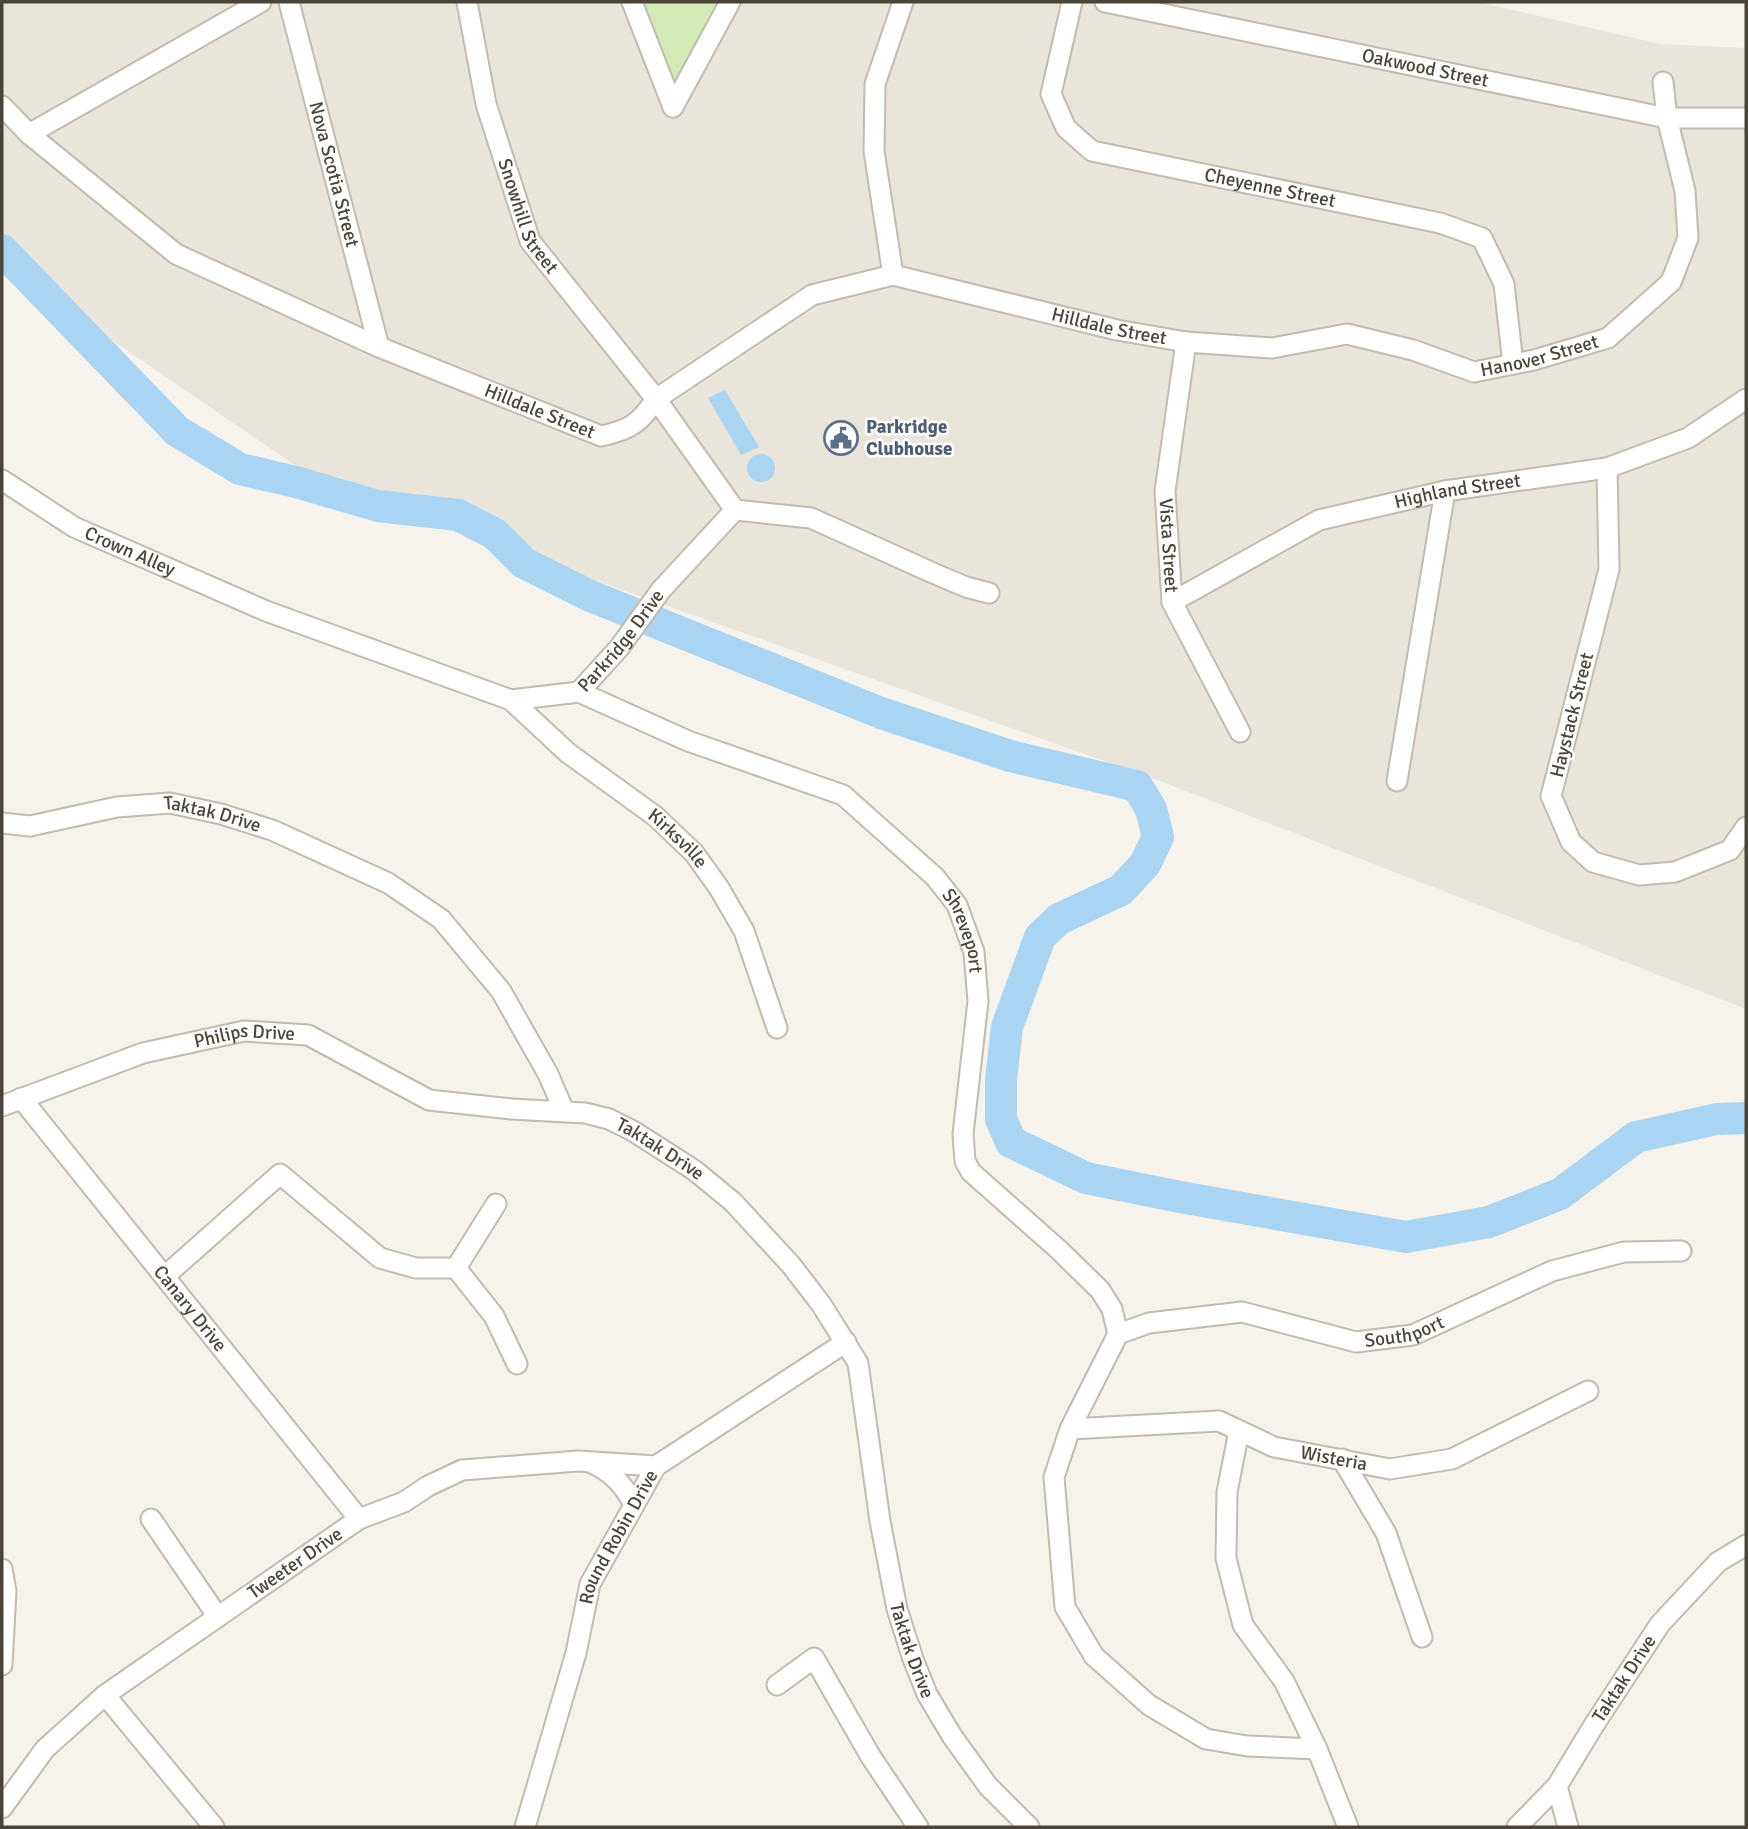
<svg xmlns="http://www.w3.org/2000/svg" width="1748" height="1829" viewBox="0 0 1748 1829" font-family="Signika,sans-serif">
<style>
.residential{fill:#eae5da}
.green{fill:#d2eab5}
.water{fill:#a9d4f2}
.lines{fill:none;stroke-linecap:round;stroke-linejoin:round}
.river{stroke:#a9d4f2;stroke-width:32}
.minor-casing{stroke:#c2bbae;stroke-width:23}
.minor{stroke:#fff;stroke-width:19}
.labels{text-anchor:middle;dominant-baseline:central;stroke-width:5;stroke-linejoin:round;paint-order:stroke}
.street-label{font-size:19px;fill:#4b4439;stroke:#fff}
.service-label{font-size:19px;font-weight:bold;fill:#4e5e75;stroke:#fff;text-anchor:start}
</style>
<rect width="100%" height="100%" fill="#f6f3ec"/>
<polygon class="residential" points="2,2 1478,2 1660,44 1746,48 1746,1009 1163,782 321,483 62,306 2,245"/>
<polygon class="green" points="632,2 729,2 673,101"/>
<g class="water">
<polygon points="725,390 759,447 741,455 708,398"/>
<circle cx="761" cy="468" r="14"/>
</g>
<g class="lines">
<polyline class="river" points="2,250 177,431 240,469 296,482 378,506 458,515 495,534 524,563 588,595 881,713 1010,756 1137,786 1151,809 1158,837 1145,864 1121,890 1059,919 1040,937 1007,1027 1001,1080 1001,1119 1011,1142 1086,1178 1180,1197 1406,1237 1489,1222 1560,1194 1636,1137 1717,1119 1746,1118"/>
<g class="minor-casing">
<g id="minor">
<path id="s1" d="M 289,2 L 379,347"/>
<path id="s2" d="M 467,2 L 486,104 L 530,241 L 656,399 L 735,510"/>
<polyline points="632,2 673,107"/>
<path id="s3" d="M 1072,2 L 1051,94 L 1066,128 L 1092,151 L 1440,223 L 1482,238 L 1504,284 L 1513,364"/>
<path id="s4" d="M 1105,2 L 1667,118 L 1746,118"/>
<path id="s5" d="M 2,106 L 29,134 L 176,254 L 379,347 L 601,436 C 630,430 640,423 656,399 L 812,295 L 893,275 L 1117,330 L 1186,342 L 1272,348 L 1347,334 L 1413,350 L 1474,372 L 1534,360 L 1608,338 L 1671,282 L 1688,238 L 1685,191 L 1667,118 L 1663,82"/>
<polyline points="673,107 730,2"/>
<polyline points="29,134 261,2"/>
<polyline points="893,275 874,151 875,84 903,2"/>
<path id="s6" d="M 1186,342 L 1165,491 L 1172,602 L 1240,732"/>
<polyline points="1607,468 1609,569 1551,796 1571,842 1593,862 1639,875 1675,872 1730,850 1746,827"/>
<path id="s7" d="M 2,480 L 74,527 L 266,611 L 511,700 L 579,692 L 619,648 L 661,590 L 735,510"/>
<polyline points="735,510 811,518 933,573 966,587 989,593"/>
<path id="s8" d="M 1172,602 L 1319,520 L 1445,491 L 1607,468 L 1688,438 L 1746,399"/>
<path id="s9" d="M 579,692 L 688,741 L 843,795 L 935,877 L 957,905 L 974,952 L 978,1001 L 963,1134 L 965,1161 L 971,1172 L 1058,1249 L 1100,1290 L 1112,1309 L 1118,1334"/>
<path id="s10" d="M 511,700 L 568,753 L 655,816 L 694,853 L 719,888 L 744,931 L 777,1028"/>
<polyline points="1397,781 1445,491"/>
<path id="s11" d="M 2,823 L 30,826 L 117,807 L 170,803 L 221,814 L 272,830 L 388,883 L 441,919 L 501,991 L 548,1074 L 564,1111"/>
<path id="s12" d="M 21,1098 L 359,1519"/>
<path id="s13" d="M 2,1106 L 143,1053 L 244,1031 L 308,1035 L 429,1100 L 511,1109 L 585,1113 L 609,1119 L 633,1131 L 694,1170 L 733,1202 L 791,1265 L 821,1304 L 858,1363 L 880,1521 L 897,1609 L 913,1659 L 927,1694 L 952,1736 L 988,1786 L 1029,1827"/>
<polyline points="456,1268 494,1316 517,1364"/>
<polyline points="165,1276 280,1174 380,1258 416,1268 456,1268 496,1204"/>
<polyline points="1118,1334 1070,1429 1054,1477 1065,1607 1094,1656 1149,1705 1206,1739 1247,1746 1317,1749"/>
<path id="s14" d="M 1118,1334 L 1149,1323 L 1242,1312 L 1356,1342 L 1413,1335 L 1552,1271 L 1624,1252 L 1681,1251"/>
<path id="s15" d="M 1070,1429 L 1219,1421 L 1274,1447 L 1390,1469 L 1452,1459 L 1588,1391"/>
<polyline points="1239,1431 1227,1492 1226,1558 1243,1625 1284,1681 1317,1749 1348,1827"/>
<polyline points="1342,1459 1386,1533 1422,1637"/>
<path d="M 592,1463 C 612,1472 624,1485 634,1505"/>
<polyline points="151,1519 218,1617"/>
<polyline points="2,1569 6,1591 2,1665"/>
<polyline points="777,1685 814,1658 871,1757 918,1827"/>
<polyline points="105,1695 214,1827"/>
<polyline points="1557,1786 1568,1827"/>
<path id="s16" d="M 2,1808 L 45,1749 L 105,1695 L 359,1519 L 404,1502 L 428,1486 L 462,1470 L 578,1461 L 656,1466"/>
<path id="s17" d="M 525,1827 L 576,1653 L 590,1584 L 656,1466 L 846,1342"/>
<path id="s18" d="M 1517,1827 L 1557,1786 L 1594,1725 L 1660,1624 L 1718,1562 L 1746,1545"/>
</g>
</g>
<use href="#minor" class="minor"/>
</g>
<defs>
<g id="civic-ring" transform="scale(1.75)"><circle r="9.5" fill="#fff" stroke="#5c6f8a" stroke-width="1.5"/><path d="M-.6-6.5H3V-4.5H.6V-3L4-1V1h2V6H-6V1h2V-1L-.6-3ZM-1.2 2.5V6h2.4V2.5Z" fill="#5c6f8a"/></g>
</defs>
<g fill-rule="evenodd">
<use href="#civic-ring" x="841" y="438"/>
</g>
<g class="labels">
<g class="street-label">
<text stroke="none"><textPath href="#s4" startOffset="327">Oakwood Street</textPath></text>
<text stroke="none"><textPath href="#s1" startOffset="178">Nova Scotia Street</textPath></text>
<text stroke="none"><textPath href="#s3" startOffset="348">Cheyenne Street</textPath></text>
<text stroke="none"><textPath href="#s2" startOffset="224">Snowhill Street</textPath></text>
<text stroke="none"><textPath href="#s5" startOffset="1253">Hilldale Street</textPath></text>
<text stroke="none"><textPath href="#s5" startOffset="1694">Hanover Street</textPath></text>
<text stroke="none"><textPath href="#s5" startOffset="625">Hilldale Street</textPath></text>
<text stroke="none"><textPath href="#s8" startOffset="310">Highland Street</textPath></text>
<text stroke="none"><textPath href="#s6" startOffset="205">Vista Street</textPath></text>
<text stroke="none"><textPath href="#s7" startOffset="147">Crown Alley</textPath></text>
<text stroke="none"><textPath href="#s7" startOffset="691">Parkridge Drive</textPath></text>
<text transform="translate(1572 715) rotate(-76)">Haystack Street</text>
<text stroke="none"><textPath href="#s11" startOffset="214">Taktak Drive</textPath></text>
<text stroke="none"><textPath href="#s10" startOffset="217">Kirksville</textPath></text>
<text stroke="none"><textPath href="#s9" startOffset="469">Shreveport</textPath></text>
<text stroke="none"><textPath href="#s13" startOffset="254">Philips Drive</textPath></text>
<text stroke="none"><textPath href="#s13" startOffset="696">Taktak Drive</textPath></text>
<text stroke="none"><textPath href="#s12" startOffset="270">Canary Drive</textPath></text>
<text stroke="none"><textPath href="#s14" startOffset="294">Southport</textPath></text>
<text stroke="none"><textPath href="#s15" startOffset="271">Wisteria</textPath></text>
<text stroke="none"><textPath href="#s17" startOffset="306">Round Robin Drive</textPath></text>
<text stroke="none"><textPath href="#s16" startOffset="385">Tweeter Drive</textPath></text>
<text stroke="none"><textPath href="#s13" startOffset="1284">Taktak Drive</textPath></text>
<text stroke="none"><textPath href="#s18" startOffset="184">Taktak Drive</textPath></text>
</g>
<g class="service-label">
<text x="866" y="427">Parkridge<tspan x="866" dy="22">Clubhouse</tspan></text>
</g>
</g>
<rect width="1748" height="1829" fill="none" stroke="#4b4439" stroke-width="7"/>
</svg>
